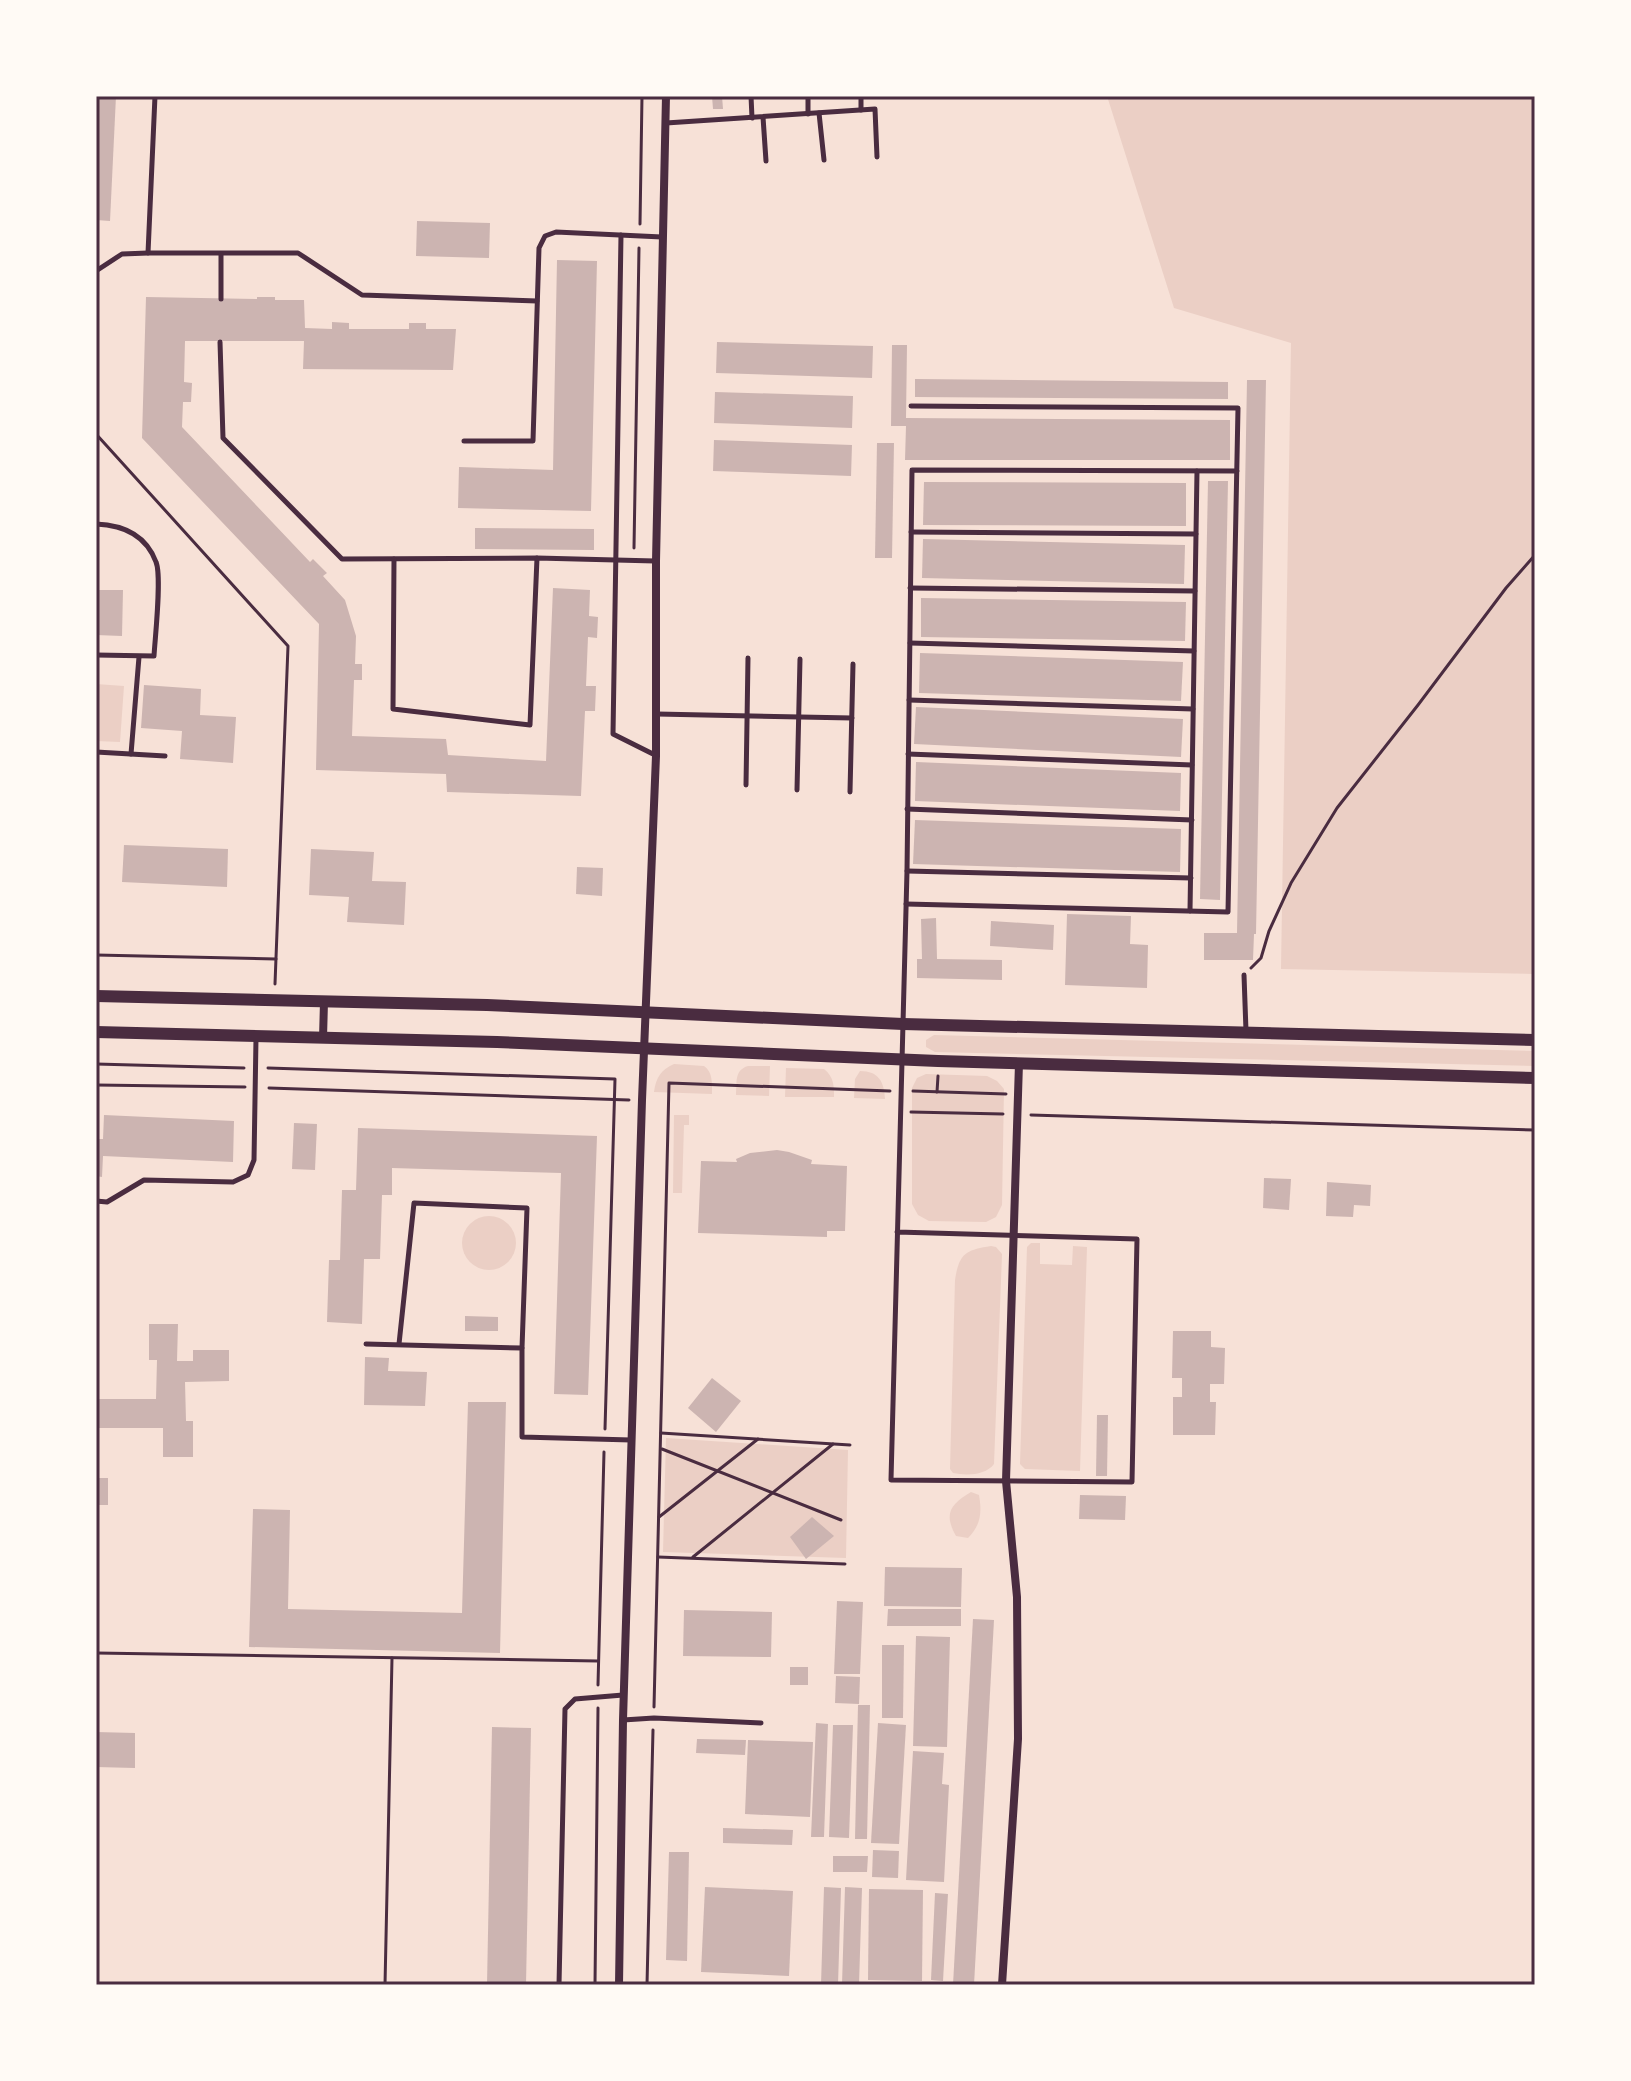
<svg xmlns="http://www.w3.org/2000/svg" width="1631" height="2081" viewBox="0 0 1631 2081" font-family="Raleway,sans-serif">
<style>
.green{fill:#ebcfc5}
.building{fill:#ccb4b1}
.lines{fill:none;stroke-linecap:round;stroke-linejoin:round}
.path{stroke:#4a2c40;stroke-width:3}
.service{stroke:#4a2c40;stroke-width:5}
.minor{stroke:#4a2c40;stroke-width:8}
.tertiary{stroke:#4a2c40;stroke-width:12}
.neatline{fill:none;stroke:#4a2c40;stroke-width:3}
</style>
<rect width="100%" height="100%" fill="#f7e1d7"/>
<g class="green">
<polygon points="1107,96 1535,96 1535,974 1281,969 1291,343 1174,308"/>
<polygon points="96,684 124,686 120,742 96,741"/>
<polygon points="934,1035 1535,1051 1535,1066 935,1052 926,1047 926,1040"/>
<path d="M 674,1064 L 704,1066 C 713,1072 712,1084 712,1094 L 654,1092 C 656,1077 661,1070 674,1064 Z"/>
<path d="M 748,1066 L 770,1066 L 769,1096 L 736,1095 C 737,1083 734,1070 748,1066 Z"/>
<path d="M 786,1068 L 824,1069 C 834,1077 834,1086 834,1097 L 785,1097 Z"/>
<path d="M 860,1071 C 879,1071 884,1082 885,1099 L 854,1098 L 855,1079 Z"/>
<polygon points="926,1074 987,1076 997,1081 1004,1089 1002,1205 996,1217 986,1222 929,1221 918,1215 912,1204 912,1088 917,1078"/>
<polygon points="674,1115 689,1115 689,1125 684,1125 682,1193 673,1193"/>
<circle cx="489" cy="1243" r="27"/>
<polygon points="1031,1243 1040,1243 1040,1264 1072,1265 1073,1246 1087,1247 1080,1471 1025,1469 1020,1464 1027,1247"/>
<path d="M 991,1246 L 996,1247 L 1002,1254 L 994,1464 C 986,1475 967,1476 953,1473 L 950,1469 L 955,1280 C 959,1253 966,1250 991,1246 Z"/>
<polygon points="666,1438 848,1450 846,1558 663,1552"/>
<path d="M 971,1492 L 979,1495 C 982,1512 981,1525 968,1538 L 956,1536 C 943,1513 951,1504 971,1492 Z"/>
</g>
<g class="building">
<polygon points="96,96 116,96 110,221 96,220"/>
<polygon points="712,96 722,96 723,109 713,109"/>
<polygon points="417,221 490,223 489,258 416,256"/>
<polygon points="557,260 597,261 591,511 458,508 459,467 553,470"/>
<polygon points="146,297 257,299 257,297 275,297 275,300 304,300 305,328 332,329 332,322 349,323 349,329 409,329 409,323 426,323 426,329 456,329 453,370 303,369 304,341 185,341 184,382 192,383 191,402 183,402 182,427 310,562 313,559 327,573 323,576 345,600 356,636 355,664 362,664 362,680 354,680 352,736 446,739 448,755 546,761 553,588 590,590 589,616 598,617 597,638 588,637 586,686 596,686 595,711 585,711 581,796 447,792 446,774 316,770 319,624 142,438"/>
<polygon points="717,342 873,346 872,378 716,373"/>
<polygon points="892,345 907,345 906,418 1230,420 1230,460 905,460 906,426 891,426"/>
<polygon points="915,379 1228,382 1228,399 915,397"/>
<polygon points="1247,380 1266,380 1256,934 1254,934 1253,960 1204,960 1204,933 1237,933"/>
<polygon points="715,392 853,396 852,428 714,423"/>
<polygon points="714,440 852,445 851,476 713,471"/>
<polygon points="877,443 894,443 892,558 875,558"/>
<polygon points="1208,481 1228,481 1220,900 1200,899"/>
<polygon points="924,482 1186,483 1186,526 923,525"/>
<polygon points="475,528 594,529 594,550 475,549"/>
<polygon points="923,539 1185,545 1184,584 922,578"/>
<polygon points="96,590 123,590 122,636 96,635"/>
<polygon points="921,598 1186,602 1185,641 921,637"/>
<polygon points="920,653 1183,662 1181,701 919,693"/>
<polygon points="144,685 201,689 200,715 236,717 233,763 180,759 182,731 141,728"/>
<polygon points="916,707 1183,719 1181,757 914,744"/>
<polygon points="916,762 1181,773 1180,811 915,801"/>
<polygon points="915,820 1181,829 1180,872 913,864"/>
<polygon points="124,845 228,849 227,887 122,882"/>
<polygon points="311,849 374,852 372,881 406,882 404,925 347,922 349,897 309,895"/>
<polygon points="577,867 603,868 602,896 576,894"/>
<polygon points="1067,914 1131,916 1130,944 1148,945 1147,988 1065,985"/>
<polygon points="936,918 937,959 1002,960 1002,980 917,978 917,959 922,959 921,919"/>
<polygon points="991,921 1054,925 1053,950 990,946"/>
<polygon points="104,1115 234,1121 233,1162 103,1156 102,1177 96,1176 96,1139 103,1139"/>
<polygon points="294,1123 317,1124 315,1170 292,1169"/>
<polygon points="358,1128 597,1136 588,1395 554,1394 561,1173 392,1168 392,1195 382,1195 380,1259 364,1259 362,1324 327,1322 329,1260 340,1260 342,1190 356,1190"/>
<polygon points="777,1150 789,1152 812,1160 811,1164 847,1166 845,1231 827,1231 827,1237 698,1233 701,1161 737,1162 736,1159 750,1153"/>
<polygon points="1264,1178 1291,1179 1289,1210 1263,1208"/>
<polygon points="1327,1182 1371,1185 1370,1206 1354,1205 1353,1217 1326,1216"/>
<polygon points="465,1316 498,1317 498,1331 465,1331"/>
<polygon points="149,1324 178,1324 177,1361 193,1361 193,1350 229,1350 229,1381 185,1382 186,1421 193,1421 193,1457 163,1457 163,1428 96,1428 96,1399 156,1399 157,1360 149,1360"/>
<polygon points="1173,1331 1211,1331 1211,1347 1225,1348 1224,1384 1210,1384 1210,1402 1216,1402 1215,1435 1173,1435 1173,1397 1182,1397 1182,1378 1172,1378"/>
<polygon points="365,1357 389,1358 388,1371 427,1372 425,1406 364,1405"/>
<polygon points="712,1378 741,1401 716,1432 688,1408"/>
<polygon points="468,1402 506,1402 500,1653 249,1647 253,1509 290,1510 288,1609 462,1613"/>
<polygon points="1097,1415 1108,1415 1107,1476 1096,1476"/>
<rect x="96" y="1478" width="12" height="27"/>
<polygon points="1080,1495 1126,1496 1125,1520 1079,1519"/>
<polygon points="812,1517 834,1536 806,1559 790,1537"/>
<polygon points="885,1567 962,1568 961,1607 884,1606"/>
<polygon points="837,1601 863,1602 860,1674 834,1674"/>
<polygon points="888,1609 961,1609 961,1626 887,1626"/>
<polygon points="684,1610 772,1612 771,1657 683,1656"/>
<polygon points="973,1619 994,1620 974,1985 953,1985"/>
<polygon points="916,1636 950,1637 947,1747 913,1746"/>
<polygon points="882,1645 904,1645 903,1718 882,1718"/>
<rect x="790" y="1667" width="18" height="18"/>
<polygon points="836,1676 860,1677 859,1704 835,1703"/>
<polygon points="858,1705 870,1705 867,1839 855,1839"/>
<polygon points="816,1723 828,1724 824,1837 811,1837"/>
<polygon points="878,1723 906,1725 899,1844 871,1843"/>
<polygon points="833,1725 853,1725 849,1838 829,1837"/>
<polygon points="492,1727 531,1728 526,1985 487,1985"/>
<polygon points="96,1732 135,1733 135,1768 96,1767"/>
<polygon points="697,1739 746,1740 745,1755 696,1753"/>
<polygon points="748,1740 813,1742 810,1817 745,1814"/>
<polygon points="913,1751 944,1753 942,1784 949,1785 944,1882 906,1880"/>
<polygon points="723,1828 793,1830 792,1845 723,1843"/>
<polygon points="873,1850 899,1851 898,1878 872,1877"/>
<polygon points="669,1852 689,1852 687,1961 666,1960"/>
<polygon points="833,1856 868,1856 867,1872 833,1872"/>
<polygon points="705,1887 793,1891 789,1976 701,1972"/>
<polygon points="824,1887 841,1888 838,1985 821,1985"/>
<polygon points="845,1887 862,1888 859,1985 842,1985"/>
<polygon points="869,1889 923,1890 922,1981 868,1980"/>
<polygon points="935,1893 948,1894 943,1981 931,1980"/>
</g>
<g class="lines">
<g class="path">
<polyline points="640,224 642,96"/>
<polyline points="96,434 288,646 275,984"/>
<polyline points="634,548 639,248"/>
<polyline points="96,955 276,959"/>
<polyline points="1251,968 1261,958 1269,931 1291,883 1337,808 1418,705 1506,588 1535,555"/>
<polyline points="96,1064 244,1068"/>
<polyline points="268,1068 615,1079 605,1429"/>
<polyline points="96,1085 245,1087"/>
<polyline points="269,1088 629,1100"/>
<polyline points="913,1091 1006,1094"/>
<polyline points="937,1092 938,1076"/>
<polyline points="911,1112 1003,1114"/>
<polyline points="1031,1115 1535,1130"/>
<polyline points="661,1433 850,1445"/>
<polyline points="662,1449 841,1520"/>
<polyline points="659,1517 758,1439"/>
<polyline points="658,1557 845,1564"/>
<polyline points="693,1557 833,1444"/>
<polyline points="96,1653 598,1661"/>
<polyline points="598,1685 604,1452"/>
<polyline points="654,1707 669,1083 890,1091"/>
<polyline points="385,1985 392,1658"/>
<polyline points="595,1985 598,1708"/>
<polyline points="647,1985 653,1730"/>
</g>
<g class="service">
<polyline points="155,96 148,253 298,253 362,295 537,301"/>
<polyline points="751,96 752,118"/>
<polyline points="808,96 808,114"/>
<polyline points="861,96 861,110"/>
<polyline points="819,113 824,160"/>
<polyline points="763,117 766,161"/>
<polyline points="666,123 875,109 877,157"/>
<polyline points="621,235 613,734 655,755"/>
<polyline points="221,254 221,299"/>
<polyline points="96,271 122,254 148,253"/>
<polyline points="220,342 223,438 342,559 537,558 655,561"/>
<polyline points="464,441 533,441 539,248 545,236 556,232 662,237"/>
<path d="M 96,524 C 123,525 146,535 156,562 C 162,576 155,638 154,656 L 96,655"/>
<polyline points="911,532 1196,534"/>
<polyline points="394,559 393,709 530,725 537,558"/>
<polyline points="910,588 1195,591"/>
<polyline points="910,643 1194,651"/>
<polyline points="909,700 1193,709"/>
<polyline points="657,714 852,718"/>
<polyline points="96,752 165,756"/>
<polyline points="131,754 139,657"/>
<polyline points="908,754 1192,765"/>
<polyline points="746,785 748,658"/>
<polyline points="797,790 800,659"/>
<polyline points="850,792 853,664"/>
<polyline points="907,809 1192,820"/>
<polyline points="907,871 1191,878"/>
<polyline points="906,904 1228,912 1238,408 911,406"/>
<polyline points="1190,911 1197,471"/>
<polyline points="1244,975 1246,1031"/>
<polyline points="96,1201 107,1202 144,1180 233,1182 248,1175 254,1160 256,1038"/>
<polyline points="897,1232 1137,1239 1132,1482 891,1480 907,871 912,470 1237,471"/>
<polyline points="366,1344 522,1348 522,1437 631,1440"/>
<polyline points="399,1344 414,1203 527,1208 522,1348"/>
<polyline points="623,1720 654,1718 761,1723"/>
<polyline points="559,1985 565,1709 575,1699 623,1695"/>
</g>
<g class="minor">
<polyline points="323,1038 324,1002"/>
<polyline points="619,1985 623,1720 642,1100 656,756 656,561 666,96"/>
<polyline points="1002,1985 1018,1739 1017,1597 1006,1481 1019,1063"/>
</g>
<g class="tertiary">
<polyline points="96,996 487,1005 903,1024 1535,1040"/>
<polyline points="96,1032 497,1042 938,1061 1535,1078"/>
</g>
</g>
<rect width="1631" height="2081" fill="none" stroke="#fffaf5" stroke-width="196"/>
<rect x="98" y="98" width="1435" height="1885" class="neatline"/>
</svg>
